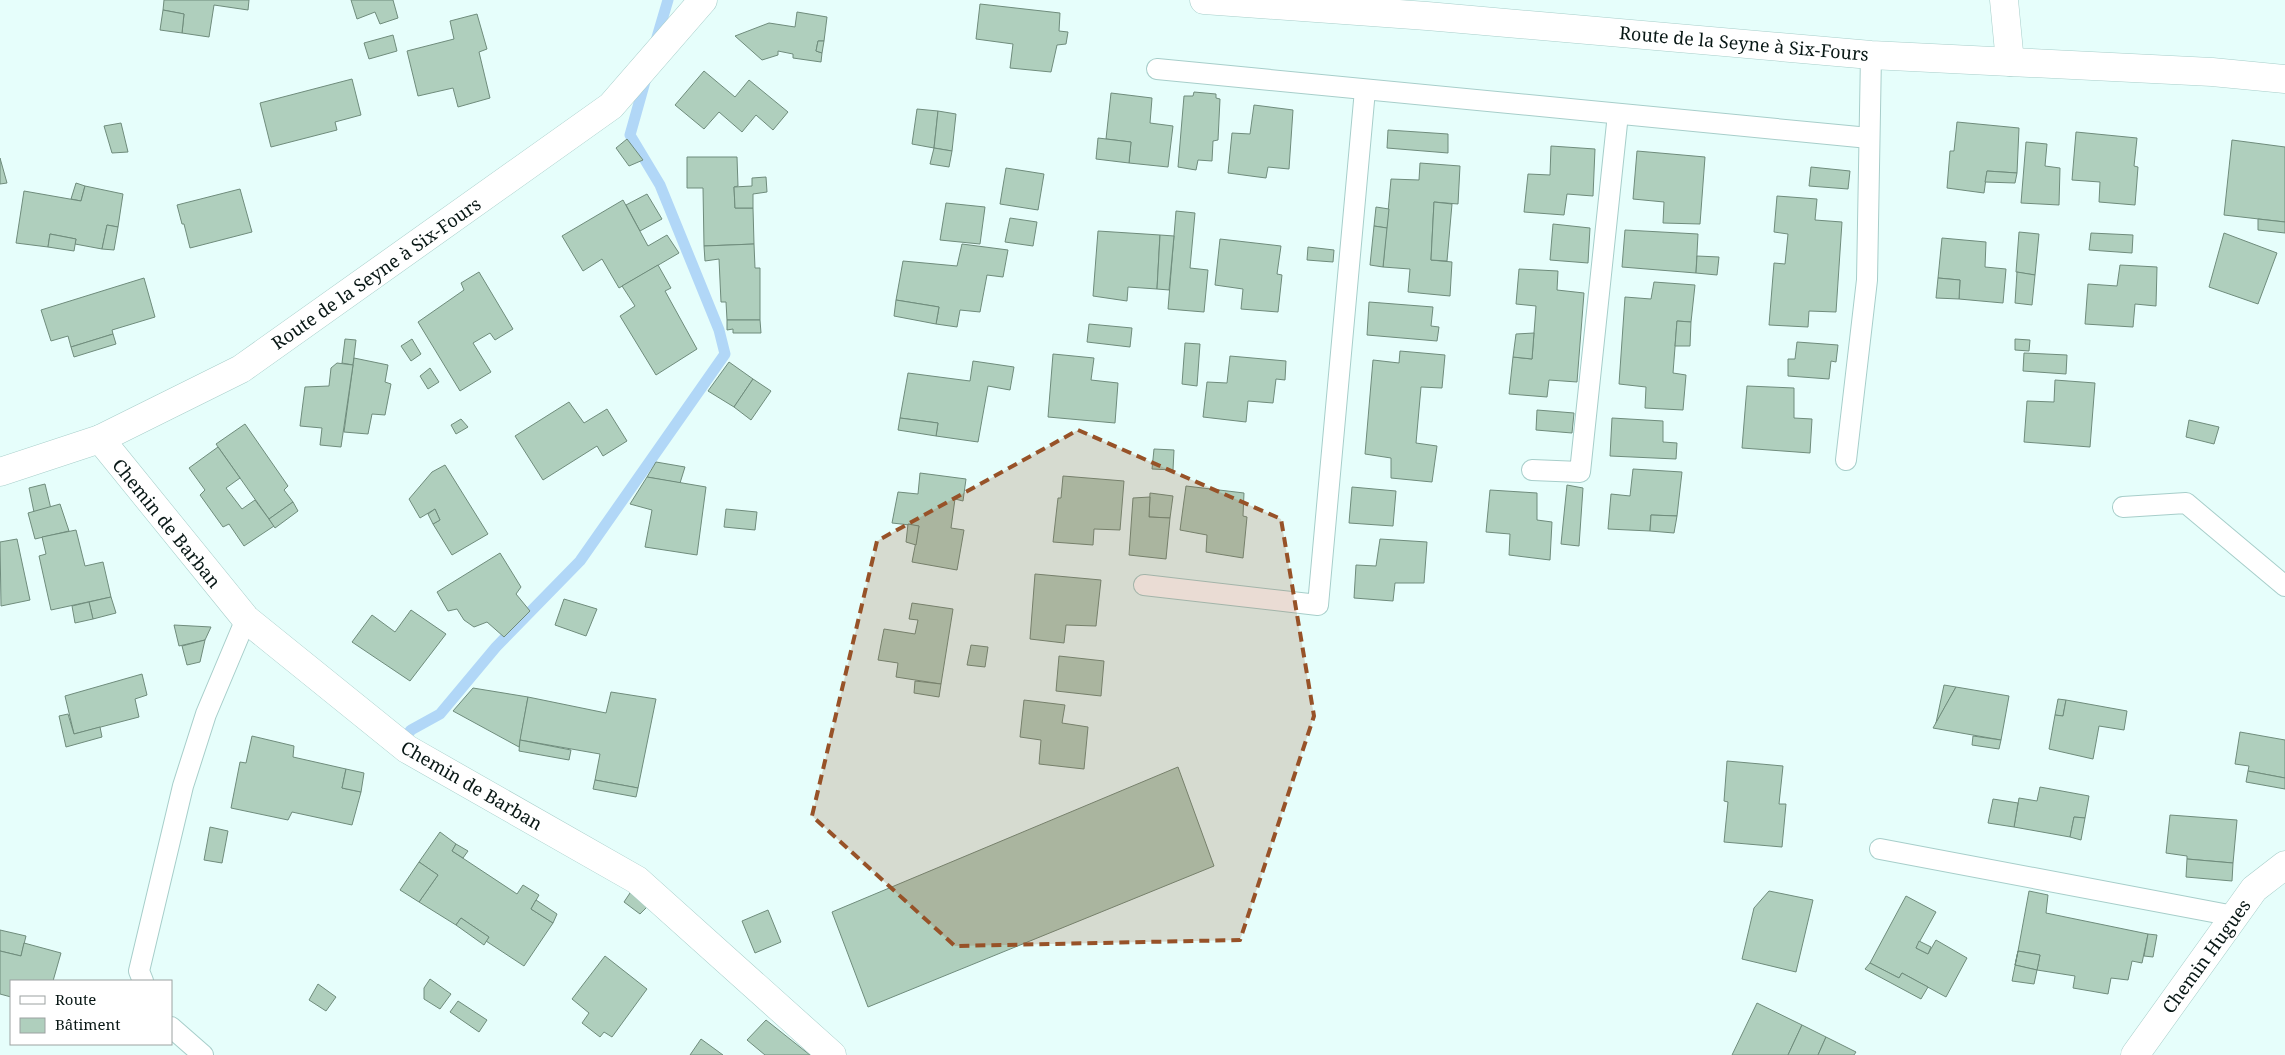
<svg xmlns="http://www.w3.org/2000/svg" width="2285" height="1055" viewBox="0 0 2285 1055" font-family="'Noto Serif',serif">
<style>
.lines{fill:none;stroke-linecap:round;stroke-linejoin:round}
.stream{stroke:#b1d7f7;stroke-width:11}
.building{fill:#afcfbd;stroke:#6f8c7c}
.lane-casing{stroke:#a7ceca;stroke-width:22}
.street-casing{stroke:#a7ceca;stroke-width:29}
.secondary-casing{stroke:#a7ceca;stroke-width:29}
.lane{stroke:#fff;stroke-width:20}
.street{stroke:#fff;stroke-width:28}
.secondary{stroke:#fff;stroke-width:28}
.marked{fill:#975228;fill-opacity:0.2;stroke:#975228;stroke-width:4;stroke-dasharray:10 6;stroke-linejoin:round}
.labels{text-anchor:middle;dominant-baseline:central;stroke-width:5;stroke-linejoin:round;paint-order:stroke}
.street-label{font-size:18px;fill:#081715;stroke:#fff}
</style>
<rect width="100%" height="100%" fill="#e6fefb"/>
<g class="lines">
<g class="stream">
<polyline points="655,44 668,0"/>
<polyline points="404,739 411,730 440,714 496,647 580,561 725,354 719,330 660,185 630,135 646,78"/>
</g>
</g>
<g class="building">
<polygon points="164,0 249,0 248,10 214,5 209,37 182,33 184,14 163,10"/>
<polygon points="351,0 393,0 398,18 380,24 375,12 357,19"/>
<polygon points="980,4 1060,13 1059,31 1068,32 1066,44 1057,45 1051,72 1010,68 1013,44 976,39"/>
<polygon points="163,10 184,14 182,33 160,30"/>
<polygon points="797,12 827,17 824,41 818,41 816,51 822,53 821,62 793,58 793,54 778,51 778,55 762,60 735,36 769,23 795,27"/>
<polygon points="477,14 487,49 479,52 490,98 458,107 453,88 418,96 407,51 454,39 450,21"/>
<polygon points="393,35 397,51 369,59 364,43"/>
<polygon points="818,41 824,41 822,53 816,51"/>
<polygon points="704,71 735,97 749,80 788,112 773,130 756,115 742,132 719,112 704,129 675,105"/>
<polygon points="352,79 361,115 335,122 337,130 271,147 260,103"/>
<polygon points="1194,92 1216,94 1216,98 1220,99 1218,140 1213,141 1212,161 1198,160 1196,170 1178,167 1184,96 1193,96"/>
<polygon points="1111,93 1152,98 1150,123 1173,126 1168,167 1129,163 1131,142 1106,139"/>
<polygon points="1254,105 1293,110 1289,169 1268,167 1266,178 1228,173 1232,133 1250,134"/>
<polygon points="917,109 938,111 934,148 912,144"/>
<polygon points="938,111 956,114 952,151 934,148"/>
<polygon points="1957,122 2019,128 2017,173 1987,171 1984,193 1947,188 1950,151 1954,151"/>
<polygon points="121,123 128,152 112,153 104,126"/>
<polygon points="1388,130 1448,134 1448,153 1387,148"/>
<polygon points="2076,132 2137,138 2134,166 2138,167 2135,205 2099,202 2100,182 2072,180"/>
<polygon points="1098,138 1131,142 1129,163 1096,159"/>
<polygon points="627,139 643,160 629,166 616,148"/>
<polygon points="2232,140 2285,147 2285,222 2224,215"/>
<polygon points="2026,142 2047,144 2045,166 2060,168 2059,205 2021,203"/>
<polygon points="1551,146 1595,149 1593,196 1567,194 1564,215 1524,212 1528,174 1550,175"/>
<polygon points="934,148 952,151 949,167 930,164"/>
<polygon points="1637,151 1705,157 1700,224 1663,223 1664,202 1633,199"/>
<polygon points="687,157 737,157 738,186 734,187 735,208 753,208 754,244 704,246 703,188 687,188"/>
<polygon points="0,158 7,183 0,184"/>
<polygon points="1420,163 1460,166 1458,204 1434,202 1431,260 1452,262 1450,296 1408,292 1410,269 1383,267 1391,179 1419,180"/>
<polygon points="1811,167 1850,171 1848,189 1809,186"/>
<polygon points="1006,168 1044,174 1038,210 1000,204"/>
<polygon points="1987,171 2017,173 2015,183 1985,182"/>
<polygon points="766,177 767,192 753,194 753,208 735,208 734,187 752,186 752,178"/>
<polygon points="76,183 85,186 81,201 71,199"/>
<polygon points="85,186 123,194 118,227 107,225 102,249 75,244 76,239 50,234 48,247 16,243 24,191 81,201"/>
<polygon points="240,189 252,232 190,248 184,224 182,224 177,205"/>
<polygon points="647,194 662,219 640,231 626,205"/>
<polygon points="1777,196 1817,199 1815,220 1842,222 1836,312 1809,311 1808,327 1769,325 1774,263 1785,264 1788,234 1774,232"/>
<polygon points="623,200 648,246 667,235 679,253 619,288 602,259 583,271 562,236"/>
<polygon points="1434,202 1452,204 1447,261 1431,260"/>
<polygon points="946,203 985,207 980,244 940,240"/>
<polygon points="1376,207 1389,209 1387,228 1374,226"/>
<polygon points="1176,211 1195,213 1190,268 1208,270 1204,312 1168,309"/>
<polygon points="1010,218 1037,222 1033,246 1005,242"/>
<polygon points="2258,219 2285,222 2285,233 2258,230"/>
<polygon points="1553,224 1590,228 1588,263 1550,260"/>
<polygon points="107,225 118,227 114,250 102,249"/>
<polygon points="1374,226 1387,228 1383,267 1370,265"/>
<polygon points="1625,230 1698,234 1696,273 1622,267"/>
<polygon points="1098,231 1160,235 1157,289 1128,287 1127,301 1093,296"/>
<polygon points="2019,232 2039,234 2035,275 2016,272"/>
<polygon points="2091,233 2133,235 2132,253 2089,250"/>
<polygon points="2224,233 2277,253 2258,304 2209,287"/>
<polygon points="50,234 76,239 74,251 48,247"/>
<polygon points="1160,235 1174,236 1169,290 1157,289"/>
<polygon points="1942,238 1986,242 1985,267 2006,269 2003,303 1959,299 1960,280 1938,278"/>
<polygon points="1220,239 1281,246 1277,274 1282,275 1278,312 1241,309 1243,289 1215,285"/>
<polygon points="754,244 755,268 760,268 760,320 727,320 726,302 721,302 719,259 705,261 704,246"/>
<polygon points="962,244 1008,250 1003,277 987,275 980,312 960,310 957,327 936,324 939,307 896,300 903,261 957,266"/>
<polygon points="1308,247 1334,250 1333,262 1307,260"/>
<polygon points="1697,256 1719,257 1717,275 1696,273"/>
<polygon points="658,265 671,288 665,291 697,349 656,375 620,316 635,306 622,286"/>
<polygon points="2120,265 2157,267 2156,306 2135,304 2133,327 2085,324 2088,284 2117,286"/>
<polygon points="1519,269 1558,271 1557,290 1584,293 1577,382 1549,380 1547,397 1509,394 1513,357 1532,359 1536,306 1516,304"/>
<polygon points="479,272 513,329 495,340 490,333 473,343 491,372 460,391 418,322 464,290 461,283"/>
<polygon points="2017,272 2035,275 2032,305 2015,303"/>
<polygon points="144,278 155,317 112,330 113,334 71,347 68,336 51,341 41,310"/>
<polygon points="1938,278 1960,280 1959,299 1936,298"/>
<polygon points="1654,282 1695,285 1691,322 1677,321 1673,373 1686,375 1683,410 1645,408 1646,387 1619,384 1625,297 1651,299"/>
<polygon points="896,300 939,307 936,324 894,316"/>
<polygon points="1369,302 1433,307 1431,326 1439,327 1437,341 1367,335"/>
<polygon points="727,320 760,320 761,333 733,333 733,329 727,330"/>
<polygon points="1677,321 1691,322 1690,346 1675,346"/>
<polygon points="1089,324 1132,328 1130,347 1087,342"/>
<polygon points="1534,333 1532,359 1513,357 1516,334"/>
<polygon points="113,334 116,344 74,357 71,347"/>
<polygon points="345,339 356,340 353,365 342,363"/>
<polygon points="412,339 421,354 411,361 401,346"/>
<polygon points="2015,339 2030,340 2029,351 2015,350"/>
<polygon points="1797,342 1838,345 1836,362 1831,361 1829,379 1788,376 1788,359 1795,359"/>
<polygon points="1185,343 1200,344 1197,386 1182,384"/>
<polygon points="1400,351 1445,355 1442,388 1421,387 1416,443 1437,446 1432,482 1391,478 1391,458 1365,454 1373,360 1399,363"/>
<polygon points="2024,353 2067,355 2066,374 2023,371"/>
<polygon points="1053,354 1094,358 1091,380 1118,383 1115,423 1048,417"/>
<polygon points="1230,356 1286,361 1285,380 1276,379 1273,403 1248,401 1246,422 1203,417 1207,382 1227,383"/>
<polygon points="354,358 388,365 385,382 391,384 385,415 372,414 368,434 344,432"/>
<polygon points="973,361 1014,367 1010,390 988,386 978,442 936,436 938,423 900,418 908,373 970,381"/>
<polygon points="729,362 753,379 734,407 708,391"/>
<polygon points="337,363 353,365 341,447 320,445 322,428 300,426 305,387 329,386 331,368"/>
<polygon points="430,368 439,382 428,389 420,376"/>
<polygon points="753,379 771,391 751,420 734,407"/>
<polygon points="2055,380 2095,383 2090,447 2024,442 2027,401 2054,402"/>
<polygon points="1747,386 1794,388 1794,418 1812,419 1810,453 1742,448"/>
<polygon points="569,402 584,423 607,409 627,441 603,456 597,446 543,480 515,436"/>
<polygon points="1537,410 1574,413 1572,433 1536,430"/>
<polygon points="900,418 938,423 936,436 898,430"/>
<polygon points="1612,418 1663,421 1663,442 1677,443 1676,459 1610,456"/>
<polygon points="461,419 468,427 456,434 451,425"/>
<polygon points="2189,420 2219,427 2214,444 2186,437"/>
<polygon points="245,424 288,486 284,490 293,502 269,519 216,444"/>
<polygon points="218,447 240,478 226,488 242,509 255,500 274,526 244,546 229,524 223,527 200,495 205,490 189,468"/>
<polygon points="1154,449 1174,450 1173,470 1152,469"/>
<polygon points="656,462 685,467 680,483 647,477"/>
<polygon points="445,465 488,534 452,555 433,524 440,520 435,509 420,518 409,499 432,472"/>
<polygon points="1633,469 1682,472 1677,516 1651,515 1650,531 1608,529 1611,494 1630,496"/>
<polygon points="920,473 966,479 963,501 955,499 951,528 964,530 957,570 912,562 919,526 892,523 898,492 918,494"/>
<polygon points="1063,476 1124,481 1120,530 1094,529 1093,545 1053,542 1058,498 1061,498"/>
<polygon points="647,477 706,487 697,555 645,547 652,510 630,504"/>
<polygon points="45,484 51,509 34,512 29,488"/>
<polygon points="1567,485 1583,488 1579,546 1561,544"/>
<polygon points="1186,486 1244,493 1243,516 1247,517 1243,558 1206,552 1207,535 1180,530"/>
<polygon points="1352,487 1396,491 1393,526 1349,523"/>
<polygon points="1490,490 1537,493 1537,520 1552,522 1550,560 1509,555 1510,534 1486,532"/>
<polygon points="1150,493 1173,496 1170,518 1149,517"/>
<polygon points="1150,497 1149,517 1170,518 1166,559 1129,555 1133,498"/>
<polygon points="293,502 298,511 275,528 269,519"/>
<polygon points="60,504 69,531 35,539 28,513"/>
<polygon points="435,509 440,520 433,524 428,514"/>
<polygon points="726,509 757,512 755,530 724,527"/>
<polygon points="1651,515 1677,516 1674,533 1650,531"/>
<polygon points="908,524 919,526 916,545 906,542"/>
<polygon points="76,530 85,566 103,562 111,597 51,610 39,556 46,554 42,537"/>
<polygon points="17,539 30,600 1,606 0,542"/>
<polygon points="1380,539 1427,542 1424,583 1395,583 1393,601 1354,598 1356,565 1376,566"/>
<polygon points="500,553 521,587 516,594 530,611 504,637 487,622 474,627 464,620 457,609 448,611 437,592"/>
<polygon points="1035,574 1101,580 1096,626 1066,625 1064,643 1030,639"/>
<polygon points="111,597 116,613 93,619 89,602"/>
<polygon points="564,599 597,609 586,636 555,625"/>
<polygon points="89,602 93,619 75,623 72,606"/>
<polygon points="912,603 953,609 941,684 896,677 898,663 878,660 884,629 915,634 918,620 909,619"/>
<polygon points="411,610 446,634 410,681 352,642 372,615 395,632"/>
<polygon points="174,625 211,627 205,640 179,646"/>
<polygon points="205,640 200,662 187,665 182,646"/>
<polygon points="971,645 988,647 985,667 967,665"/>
<polygon points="1059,656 1104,661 1101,696 1056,691"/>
<polygon points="142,674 147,695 135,699 139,717 74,734 65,696"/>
<polygon points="915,681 941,684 939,697 914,693"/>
<polygon points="1944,685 1956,687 1936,723"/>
<polygon points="1956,687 2009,696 2001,740 1933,728"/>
<polygon points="473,688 528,697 519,747 453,711"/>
<polygon points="611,692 656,699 638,788 595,780 600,754 520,740 528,697 606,713"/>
<polygon points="2058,699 2066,700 2063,716 2055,715"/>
<polygon points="1024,700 1065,705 1062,723 1088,727 1084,769 1039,764 1041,740 1020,737"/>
<polygon points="2066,700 2127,711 2124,730 2099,726 2093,759 2049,749 2055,715 2063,716"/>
<polygon points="68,714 74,734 100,727 102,737 66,747 59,716"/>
<polygon points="2240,732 2285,740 2285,778 2248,771 2249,766 2235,764"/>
<polygon points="252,736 294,746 293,757 346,769 342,788 361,792 352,825 292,812 288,820 231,808 240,762 246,763"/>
<polygon points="1973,736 2001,740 1999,749 1972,745"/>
<polygon points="520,740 571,750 569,760 519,751"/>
<polygon points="1727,761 1783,766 1779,804 1786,804 1782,847 1724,842 1728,802 1724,801"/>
<polygon points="1178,767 1214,866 868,1007 832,912"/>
<polygon points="346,769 364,773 361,792 342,788"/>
<polygon points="2248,771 2285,778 2285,789 2246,782"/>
<polygon points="595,780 638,788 636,797 593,789"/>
<polygon points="2040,787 2089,796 2085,818 2074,817 2070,837 2014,827 2019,798 2037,801"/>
<polygon points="1993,799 2018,803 2014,827 1988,823"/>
<polygon points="2170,815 2237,820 2233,863 2187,859 2187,856 2166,853"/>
<polygon points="2074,817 2085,818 2081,840 2070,837"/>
<polygon points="210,827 228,831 222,863 204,860"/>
<polygon points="440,832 456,844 452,851 517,894 523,885 539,895 531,909 553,923 524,966 486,941 489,937 461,918 456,925 419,902 438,875 419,862"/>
<polygon points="456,844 468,851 463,858 452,851"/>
<polygon points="2187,859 2233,863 2232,881 2186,877"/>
<polygon points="419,862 438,875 419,902 400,890"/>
<polygon points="632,890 650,904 640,914 624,902"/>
<polygon points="1769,891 1813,900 1796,972 1742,959 1754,908"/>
<polygon points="2029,891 2048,895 2046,913 2148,934 2142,963 2132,961 2128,980 2111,978 2108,994 2073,988 2075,976 2037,970 2040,955 2018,951"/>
<polygon points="1906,896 1936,912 1916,948 1928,954 1936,940 1967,958 1946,997 1902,973 1899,978 1870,963"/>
<polygon points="536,900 557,914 553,923 531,909"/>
<polygon points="768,910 781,942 755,953 742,921"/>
<polygon points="461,918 489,937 484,945 456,925"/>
<polygon points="0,930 26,936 21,956 0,951"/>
<polygon points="2148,934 2157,935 2153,957 2144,956"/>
<polygon points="1919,941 1931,947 1928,954 1916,948"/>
<polygon points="24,943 61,953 53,981 11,981 11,997 0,994 0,951 21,956"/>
<polygon points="2018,951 2040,955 2037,970 2015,965"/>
<polygon points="2018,951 2015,965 2037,970 2034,984 2012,981"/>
<polygon points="605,956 647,989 612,1037 604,1032 600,1037 582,1023 589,1013 572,999"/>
<polygon points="1870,963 1899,978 1902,973 1928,987 1921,999 1865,969"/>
<polygon points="430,979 451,994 440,1009 424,999 424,988"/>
<polygon points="318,984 336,997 326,1011 309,1000"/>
<polygon points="458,1001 487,1020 479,1032 450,1012"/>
<polygon points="1757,1003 1802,1025 1788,1055 1732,1055"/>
<polygon points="766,1020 810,1055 765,1055 747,1040"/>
<polygon points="1802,1025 1826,1037 1818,1055 1788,1055"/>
<polygon points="1826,1037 1856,1052 1854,1055 1818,1055"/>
<polygon points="701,1039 723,1055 690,1055"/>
</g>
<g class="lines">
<g class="lane-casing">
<g id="lane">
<polyline points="1157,69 1869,138"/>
<polyline points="1846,460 1867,280 1871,55"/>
<polyline points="1532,470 1580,472 1618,114"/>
<polyline points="2123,507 2186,503 2285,586"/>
<polyline points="1144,585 1318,605 1365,90"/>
<polyline points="1880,849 2234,916"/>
<polyline points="143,981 139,971 183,786 206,714 246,619"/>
<polyline points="171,1027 203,1055"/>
</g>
</g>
<g class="street-casing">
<g id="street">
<polyline points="2004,0 2010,62"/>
<polyline points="100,439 246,619 407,749 637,880 832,1055"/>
<polyline points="2135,1055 2254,889 2285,865"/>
</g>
</g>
<g class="secondary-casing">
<g id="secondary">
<polyline points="1204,0 1427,16 1871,55 2212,72 2285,79"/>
<polyline points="0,472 100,439 241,369 611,106 703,0"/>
</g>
</g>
<use href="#lane" class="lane"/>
<use href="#street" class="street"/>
<use href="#secondary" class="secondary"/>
</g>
<path class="marked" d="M 1078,430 L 1281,519 L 1314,716 L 1240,940 L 955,946 L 812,816 L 877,541 Z"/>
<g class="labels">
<g class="street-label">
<text transform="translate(1744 43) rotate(5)">Route de la Seyne à Six-Fours</text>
<text transform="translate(376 273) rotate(-35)">Route de la Seyne à Six-Fours</text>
<text transform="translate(167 523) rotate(51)">Chemin de Barban</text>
<text transform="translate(472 785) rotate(30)">Chemin de Barban</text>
<text transform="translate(2206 956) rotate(-54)">Chemin Hugues</text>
</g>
</g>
<rect x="10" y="980" width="162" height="65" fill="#ffffff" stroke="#9ca2a1"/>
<rect x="20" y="996" width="25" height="8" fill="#ffffff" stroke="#9ca2a1"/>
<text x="55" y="1005" font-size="15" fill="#081715">Route</text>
<rect x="20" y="1018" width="25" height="15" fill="#afcfbd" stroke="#9ca2a1"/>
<text x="55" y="1030" font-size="15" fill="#081715">Bâtiment</text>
</svg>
